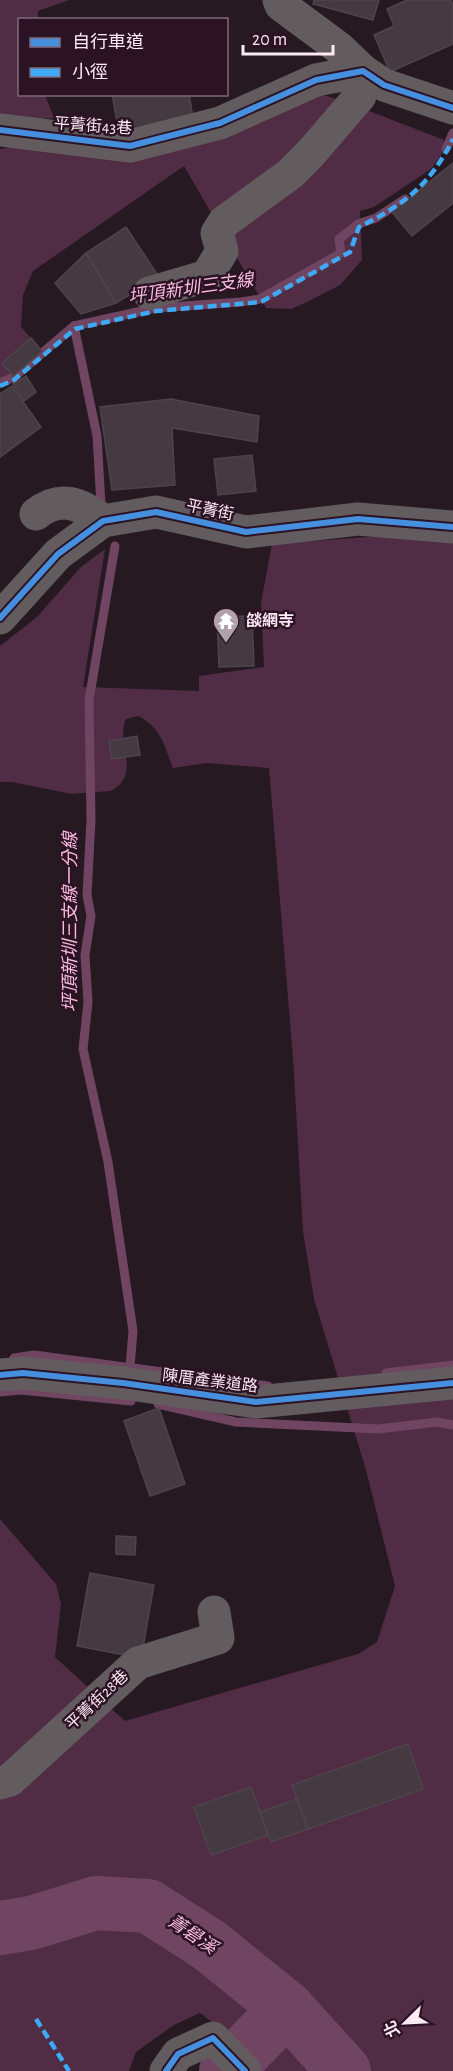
<svg xmlns="http://www.w3.org/2000/svg" width="453" height="2071" viewBox="0 0 453 2071" font-family="'Alegreya Sans','Noto Sans TC',sans-serif">
<style>
.green{fill:#512c45}
.lines{fill:none;stroke-linecap:round;stroke-linejoin:round}
.stream{stroke:#704561;stroke-width:9}
.river{stroke:#704561;stroke-width:54}
.building{fill:#453a41;stroke:#4f444b;stroke-width:1.5}
.minor{stroke:#625c5f;stroke-width:33}
.quiet{stroke:#3fa9f5;stroke-width:4.5;stroke-dasharray:9 4.5;stroke-linecap:butt}
.cycleway-casing{stroke:#2c1324;stroke-width:10}
.cycleway{stroke:#468fdf;stroke-width:6}
.labels{text-anchor:middle;dominant-baseline:central;stroke-width:5;stroke-linejoin:round;paint-order:stroke}
.street-label{font-size:16px;fill:#fceaf4;stroke:#2c1324}
.poi-label{font-size:16px;font-weight:bold;fill:#fceaf4;stroke:#2c1324;text-anchor:start}
.water-label{font-size:18px;font-style:italic;fill:#f8bce1;stroke:#2c1324}
</style>
<rect width="100%" height="100%" fill="#261922"/>
<g class="green">
<polygon points="0,0 69,0 38,11 38,19 20,20 20,94 45,95 54,118 0,121"/>
<polygon points="317,93 346,102 444,140 442,154 431,169 374,207 360,211 362,260 340,285 307,302 291,309 266,308 184,166 33,271 23,295 21,327 31,338 2,363 13,376 0,387 0,149"/>
<path d="M 396,535 L 453,543 L 453,2071 L 255,2071 L 228,2034 L 200,2013 L 174,2025 L 136,2052 L 129,2071 L 0,2071 L 0,1519 L 56,1584 L 61,1604 L 55,1657 L 125,1721 L 358,1654 L 377,1642 L 395,1586 L 366,1470 L 314,1299 L 303,1231 L 293,1058 L 269,768 L 206,763 L 173,768 C 163,743 163,731 139,716 L 126,719 C 115,742 143,776 110,791 L 72,794 L 12,782 L 0,782 L 0,646 L 37,617 L 81,567 L 105,549 L 83,687 L 199,691 L 199,676 L 264,667 L 261,603 L 272,544 Z"/>
</g>
<g class="lines">
<g class="stream">
<polyline points="446,149 453,133"/>
<polyline points="74,326 97,436 101,505"/>
<polyline points="0,383 14,377 74,326 155,308 241,302 260,299 341,253 339,239 358,224 376,218 405,199"/>
<polyline points="115,546 89,700 91,820 87,895 91,916 85,955 88,1002 83,1049 108,1162 133,1331 130,1367"/>
<polyline points="14,1358 34,1355 268,1386"/>
<polyline points="386,1373 453,1365"/>
<polyline points="0,1392 21,1390 131,1401"/>
<polyline points="158,1404 236,1422 379,1429 437,1422 453,1425"/>
</g>
<g class="river">
<polyline points="0,1928 31,1923 96,1903 148,1906 209,1945 287,2008 344,2071"/>
<polyline points="226,2071 287,2008"/>
</g>
</g>
<g class="building">
<polygon points="314,0 379,0 373,20 313,4"/>
<polygon points="407,0 451,0 453,5 453,44 390,72 374,35 394,26 387,9"/>
<polygon points="112,94 189,94 193,118 119,133"/>
<polygon points="453,163 453,203 412,236 392,212"/>
<polygon points="126,227 159,277 116,303 86,253"/>
<polygon points="86,253 116,303 81,314 55,283"/>
<polygon points="31,338 42,351 13,376 2,363"/>
<polygon points="26,376 36,392 24,401 13,384"/>
<polygon points="12,386 41,427 0,457 0,394"/>
<polygon points="171,399 259,416 257,442 172,428 175,485 112,490 100,407"/>
<polygon points="252,455 256,491 218,495 214,459"/>
<polygon points="252,616 254,666 219,667 217,617"/>
<polygon points="137,736 140,755 112,759 109,741"/>
<polygon points="159,1408 185,1484 150,1496 124,1421"/>
<polygon points="116,1536 136,1537 135,1555 116,1554"/>
<polygon points="90,1573 154,1585 141,1658 77,1646"/>
<polygon points="408,1744 423,1789 308,1829 292,1785"/>
<polygon points="251,1787 268,1835 211,1855 194,1807"/>
<polygon points="297,1799 308,1829 271,1842 260,1812"/>
</g>
<g class="lines">
<g class="minor">
<polyline points="0,130 130,146 220,123 316,80 363,71 384,85 453,108"/>
<polyline points="149,293 207,276 222,251 217,233 224,222 290,174 310,154 360,96 363,71 339,48 281,5 279,0"/>
<path d="M 36,514 C 60,495 81,503 103,521"/>
<polyline points="0,618 58,554 103,521 156,512 246,532 358,519 453,527"/>
<polyline points="0,1375 23,1373 123,1383 256,1402 453,1383"/>
<polyline points="0,1783 10,1780 138,1663 218,1638 214,1612"/>
<polyline points="166,2071 178,2054 213,2038 245,2071"/>
</g>
<g class="quiet">
<path d="M 0,386 L 14,380 L 75,329 L 156,311 L 261,302 L 350,252 L 359,227 C 404,205 430,185 453,139"/>
<polyline points="36,2019 69,2071"/>
</g>
<g class="cycleway-casing">
<g id="cycleway">
<polyline points="0,130 130,146 220,123 316,80 363,71 384,85 453,108"/>
<polyline points="0,618 58,554 103,521 156,512 246,532 358,519 453,527"/>
<polyline points="0,1375 23,1373 123,1383 256,1402 453,1383"/>
<polyline points="166,2071 178,2054 213,2038 245,2071"/>
</g>
</g>
<use href="#cycleway" class="cycleway"/>
</g>
<defs>
<g id="temple-pin" transform="scale(1.35)"><path d="M0 17L-7.5 6A9.5 9.5 0 1 1 7.5 6Z" fill="#b1a1aa" stroke="#2c1324"/><path d="M0-6L5-2H3V0L6.5 2.5H4V6H1.5V3h-3V6H-4V2.5H-6.5L-3 0V-2H-5Z" fill="#fff"/></g>
</defs>
<g fill-rule="evenodd">
<use href="#temple-pin" x="226" y="621"/>
</g>
<g class="labels">
<g class="street-label">
<text transform="translate(93 126) rotate(4)">平菁街43巷</text>
<text transform="translate(210 510) rotate(12)">平菁街</text>
<text transform="translate(210 1381) rotate(7)">陳厝產業道路</text>
<text transform="translate(97 1700) rotate(-43)">平菁街28巷</text>
</g>
<g class="poi-label">
<text x="246" y="621">燄網寺</text>
</g>
<g class="water-label">
<text transform="translate(191 289) rotate(-8)">坪頂新圳三支線</text>
<text transform="translate(71 922) rotate(-90)">坪頂新圳三支線一分線</text>
<text transform="translate(192 1935) rotate(34)">菁礐溪</text>
</g>
</g>
<rect x="18" y="18" width="210" height="78" fill="#2c1324" stroke="#7f6977" stroke-width="1.5"/>
<rect x="30" y="38" width="30" height="9" fill="#468fdf" stroke="#7f6977" stroke-width="1.5"/>
<text x="72" y="48" font-size="18" fill="#fceaf4">自行車道</text>
<rect x="30" y="68" width="30" height="9" fill="#3fa9f5" stroke="#7f6977" stroke-width="1.5"/>
<text x="72" y="78" font-size="18" fill="#fceaf4">小徑</text>
<g transform="translate(405 2023) rotate(246)" stroke="#2c1324" stroke-width="4.5" paint-order="stroke">
<path d="M0-4.5L10 22L0 15L-10 22Z" fill="#fceaf4"/>
<text y="-9" font-size="16" font-weight="bold" text-anchor="middle" fill="#fceaf4">北</text>
</g>
<path d="M243 45v9h90v-9" fill="none" stroke="#fceaf4" stroke-width="3"/>
<text x="252" y="45" font-size="18" fill="#fceaf4" stroke="#2c1324" stroke-width="4.5" paint-order="stroke">20 m</text>
</svg>
